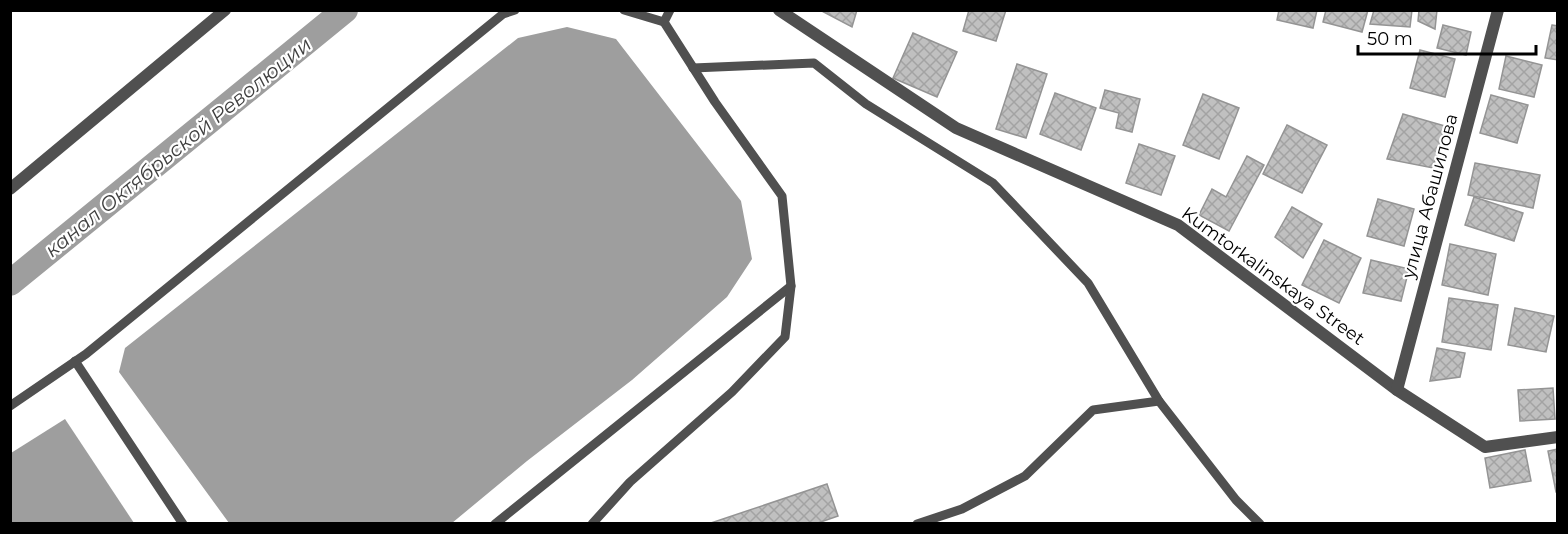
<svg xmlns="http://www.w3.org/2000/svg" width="1568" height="534" viewBox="0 0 1568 534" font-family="Montserrat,sans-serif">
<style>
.water{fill:#9e9e9e}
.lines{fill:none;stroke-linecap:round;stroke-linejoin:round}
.canal{stroke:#9e9e9e;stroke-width:26}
.building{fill:url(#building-cross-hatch);stroke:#949494;stroke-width:1.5}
.service{stroke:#505050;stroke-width:9}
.minor{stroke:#505050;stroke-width:12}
.labels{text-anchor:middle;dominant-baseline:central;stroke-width:4.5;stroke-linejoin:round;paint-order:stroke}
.street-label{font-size:18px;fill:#000;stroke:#fff}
.water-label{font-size:20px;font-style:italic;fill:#3f3f3f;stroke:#fff}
</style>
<defs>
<pattern id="building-cross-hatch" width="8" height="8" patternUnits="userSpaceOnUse" patternTransform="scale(1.5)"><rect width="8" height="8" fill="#c0c0c0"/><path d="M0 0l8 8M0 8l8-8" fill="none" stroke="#a3a3a3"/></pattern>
</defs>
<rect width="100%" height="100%" fill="#fff"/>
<g class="water">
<polygon points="567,27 616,39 741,201 752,259 727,297 632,380 527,461 452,523 229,523 119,372 125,348 518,38"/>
<polygon points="65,419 134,523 11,523 11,453"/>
</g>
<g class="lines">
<polyline class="canal" points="10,283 345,10"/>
</g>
<g class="building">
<polygon points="820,10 857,10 852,27"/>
<polygon points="969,10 1006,10 996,41 963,31"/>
<polygon points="1279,10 1317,10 1313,28 1277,20"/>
<polygon points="1326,10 1368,10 1362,32 1323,22"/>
<polygon points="1374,10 1412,10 1410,27 1370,24"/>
<polygon points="1419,10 1437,10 1435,29 1418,21"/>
<polygon points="1443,25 1471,32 1466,55 1437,48"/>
<polygon points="1552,25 1558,26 1558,60 1545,58"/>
<polygon points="913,33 957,52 937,97 893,78"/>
<polygon points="1420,50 1455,59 1445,97 1410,88"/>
<polygon points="1506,56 1542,65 1534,97 1499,89"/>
<polygon points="1017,64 1047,74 1026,138 996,129"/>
<polygon points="1105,90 1140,99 1132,132 1116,128 1119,113 1100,108"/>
<polygon points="1055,93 1096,108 1081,150 1040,134"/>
<polygon points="1203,94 1239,108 1219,159 1183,145"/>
<polygon points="1491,95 1528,105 1517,143 1480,133"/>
<polygon points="1403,114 1445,126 1433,168 1387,159"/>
<polygon points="1287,125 1327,145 1302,193 1263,174"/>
<polygon points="1139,144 1175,156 1161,195 1126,183"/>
<polygon points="1247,156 1264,165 1229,231 1199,215 1212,189 1226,197"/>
<polygon points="1475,163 1540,175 1533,208 1468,195"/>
<polygon points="1474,197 1523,213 1514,241 1465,225"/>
<polygon points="1378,199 1414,209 1404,246 1367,236"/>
<polygon points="1292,207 1322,224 1303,258 1275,237"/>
<polygon points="1324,240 1361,258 1339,303 1302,285"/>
<polygon points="1450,244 1496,254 1488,295 1442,285"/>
<polygon points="1371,260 1409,269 1401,301 1363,293"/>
<polygon points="1449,298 1498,305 1491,350 1442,342"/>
<polygon points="1515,308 1554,316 1546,352 1508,345"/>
<polygon points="1437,348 1465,353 1460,377 1430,381"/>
<polygon points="1553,388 1555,419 1520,421 1518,390"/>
<polygon points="1558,449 1558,492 1556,492 1548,451"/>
<polygon points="1525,450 1531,481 1490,488 1485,458"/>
<polygon points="827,484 838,516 815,524 708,524"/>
</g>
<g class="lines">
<g class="service">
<polyline points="624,10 664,22"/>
<polyline points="693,68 814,63 866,104 993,183 1088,283 1159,401 1236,500 1260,524"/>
<polyline points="75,361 183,524"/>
<polyline points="10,406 86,354 503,14 515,10"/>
<polyline points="495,524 791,286"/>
<polyline points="592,524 630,482 732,392 785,337 791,286 782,196 715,102 664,22 670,10"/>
<polyline points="917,524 962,509 1025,476 1093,410 1159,401"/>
</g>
<g class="minor">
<polyline points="779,10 956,128 1178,225 1397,390 1485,447 1558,437"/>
<polyline points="10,189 225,10"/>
<polyline points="1397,390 1498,10"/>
</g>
</g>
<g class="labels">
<g class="street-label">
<text transform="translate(1430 196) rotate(-75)">улица Абашилова</text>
<text transform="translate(1273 276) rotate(36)">Kumtorkalinskaya Street</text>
</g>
<g class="water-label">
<text transform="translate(178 147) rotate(-39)">канал Октябрьской Революции</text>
</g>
</g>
<rect width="1568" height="534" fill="none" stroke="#000000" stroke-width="24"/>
<path d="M1358 45v9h178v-9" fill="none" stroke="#000000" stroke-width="3"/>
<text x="1367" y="45" font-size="18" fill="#000000" stroke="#ffffff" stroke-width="4.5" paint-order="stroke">50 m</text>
</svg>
